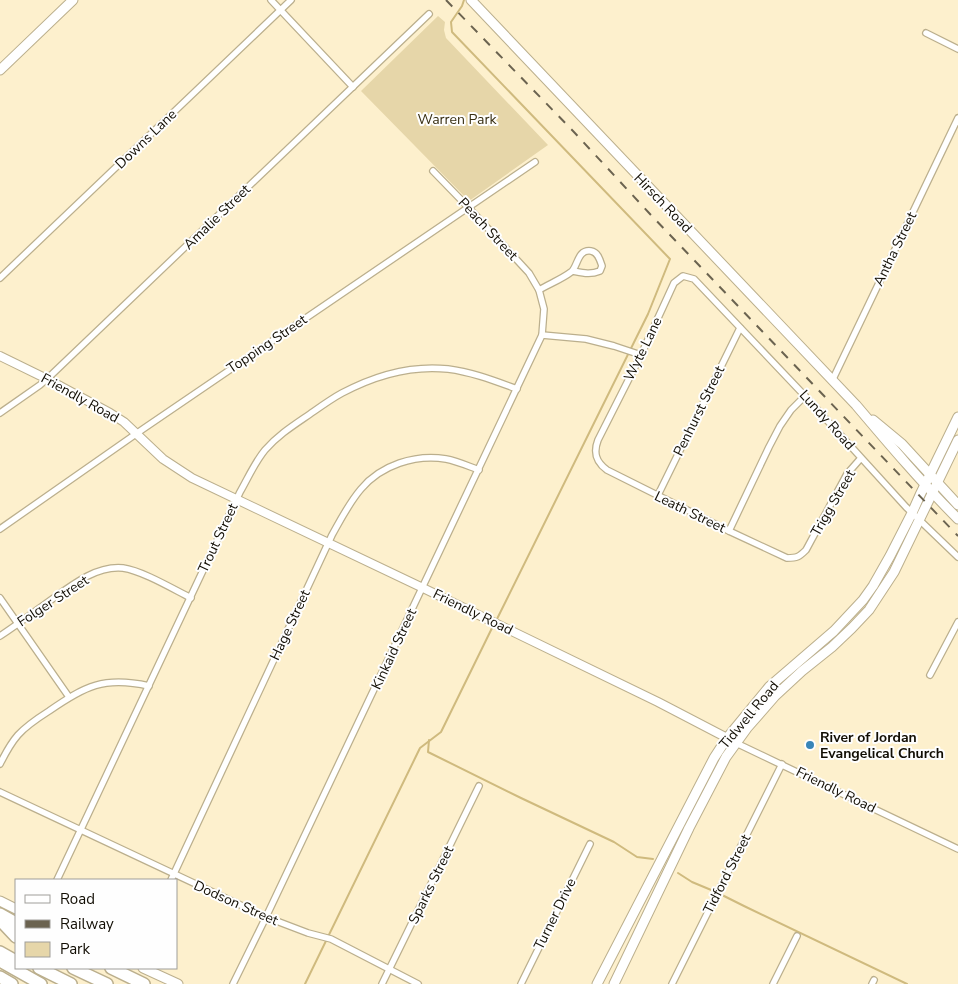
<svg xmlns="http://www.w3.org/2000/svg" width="958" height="984" viewBox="0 0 958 984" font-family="'Nunito Sans',sans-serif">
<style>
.green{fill:#e6d6a9}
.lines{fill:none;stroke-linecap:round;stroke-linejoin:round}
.stream{stroke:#cfba7e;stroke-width:2}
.minor-casing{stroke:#bbaf8d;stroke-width:8}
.tertiary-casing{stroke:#bbaf8d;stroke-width:10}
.secondary-casing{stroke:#bbaf8d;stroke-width:11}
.motorway-casing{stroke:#bbaf8d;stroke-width:14}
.minor{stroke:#fff;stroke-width:5.5}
.tertiary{stroke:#fff;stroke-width:8}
.secondary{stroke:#fff;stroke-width:9}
.motorway{stroke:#fff;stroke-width:11}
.rail{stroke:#6b6350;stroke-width:2;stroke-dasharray:9 9;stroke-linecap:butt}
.poi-dot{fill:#3885b8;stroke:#fefefe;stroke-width:2}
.labels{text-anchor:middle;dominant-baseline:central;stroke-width:4;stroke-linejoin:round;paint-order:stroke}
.park-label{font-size:14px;fill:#382f13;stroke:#fefefe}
.street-label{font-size:14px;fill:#110d03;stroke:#fefefe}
.poi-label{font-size:14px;font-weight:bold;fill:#110d03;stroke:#fefefe;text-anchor:start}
</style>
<rect width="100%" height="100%" fill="#fdf0cd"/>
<polygon class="green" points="438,16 445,22 444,30 446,38 548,145 469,201 361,91"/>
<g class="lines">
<g class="stream">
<polyline points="464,0 462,6 451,22 452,32 670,259 648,314 496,621"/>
<polyline points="429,740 428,752 521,798 614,842 637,857 653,859"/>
<polyline points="678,873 692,882 716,892"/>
<polyline points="720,894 744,906 907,984"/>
<polyline points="305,984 420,748 441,732 493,626"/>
</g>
<g class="minor-casing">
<g id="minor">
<polyline points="271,0 353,87"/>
<polyline points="926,33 958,49"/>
<polyline points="0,278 291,0"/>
<path d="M 539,290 C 549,284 562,279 571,272 C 578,267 577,249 591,251 C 598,252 600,260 602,266 L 600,271 C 590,275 583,273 573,271"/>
<polyline points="542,335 586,339 614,346 641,355"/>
<polyline points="832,381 958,118"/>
<polyline points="0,413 40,385 47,379 429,14"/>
<path d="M 861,458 L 847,474 L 806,550 C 799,557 797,558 787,558 L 729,531 L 607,470 C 596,462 593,453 598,440 L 641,355 L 674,283 L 683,276 L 694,279 L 805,396 L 906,507 L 958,557"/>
<polyline points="658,495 740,328"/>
<polyline points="0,529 143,429 535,162"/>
<polyline points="729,531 769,447 780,426 791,410 805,396"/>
<polyline points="0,598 69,697"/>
<path d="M 0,636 C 15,626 30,615 44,605 C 67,589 94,565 123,568 C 143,571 173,589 191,598"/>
<polyline points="930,675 958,622"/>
<polyline points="736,743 958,849"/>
<path d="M 0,764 C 5,754 11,743 18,735 C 27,725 38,718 49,711 C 85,686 104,676 149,686"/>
<polyline points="0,792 266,917 308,933 331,939 418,984"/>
<path d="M 57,880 L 240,492 C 248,478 255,462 265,450 C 278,435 294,425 310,414 C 320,407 331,399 342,393 C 374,376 411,365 448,369 C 472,372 495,381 517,389"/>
<path d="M 171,880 L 332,535 C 341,519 349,503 361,489 C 381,465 415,454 446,459 C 457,461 468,466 479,470"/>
<polyline points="233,984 266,917 542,335 544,309 539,290 529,273 468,207 433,171"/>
<polyline points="382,984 479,786"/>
<polyline points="521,984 590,844"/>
<polyline points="672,984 782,764"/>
<polyline points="773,984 797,936"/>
<polyline points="872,984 874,980"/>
</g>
</g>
<g class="tertiary-casing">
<polyline id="tertiary" points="0,356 47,379 110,413 124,422 163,459 192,478 423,588 658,702 731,740"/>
</g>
<g class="secondary-casing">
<g id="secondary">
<path d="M 471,0 L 856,405 C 889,444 922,483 958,519"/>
<polyline points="0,70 73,0"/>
<polyline points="873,420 902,444 958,505"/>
<polyline points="0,901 16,909"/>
<polyline points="143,968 178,984"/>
<polyline points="597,984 714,758 727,738 769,687 834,631 863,600 873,586 890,556 912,513 920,495 958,417"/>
<polyline points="614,984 689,828 726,757 747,728 775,696 802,671 832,647 852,628 869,610 894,572 958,440"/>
</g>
</g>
<g class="motorway-casing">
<g id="motorway">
<polyline points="0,914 16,923"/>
<polyline points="0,920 16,937"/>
<polyline points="0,952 16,961"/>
<polyline points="0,961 41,984"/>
<polyline points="39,968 71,984"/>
<polyline points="73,968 107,984"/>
<polyline points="111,968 144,984"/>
<polyline points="0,977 12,984"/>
</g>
</g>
<use href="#minor" class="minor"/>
<use href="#tertiary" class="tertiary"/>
<use href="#secondary" class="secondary"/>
<use href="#motorway" class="motorway"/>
<polyline class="rail" points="446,0 573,131 650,214 958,536"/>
</g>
<circle class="poi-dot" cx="810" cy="745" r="5"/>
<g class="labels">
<g class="park-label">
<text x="457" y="119">Warren Park</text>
</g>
<g class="street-label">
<text transform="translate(146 139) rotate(-44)">Downs Lane</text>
<text transform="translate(663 203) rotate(46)">Hirsch Road</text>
<text transform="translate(217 217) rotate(-44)">Amalie Street</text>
<text transform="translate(488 229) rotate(47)">Peach Street</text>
<text transform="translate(895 249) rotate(-64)">Antha Street</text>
<text transform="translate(267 344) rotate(-34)">Topping Street</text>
<text transform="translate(643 349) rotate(-64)">Wyte Lane</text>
<text transform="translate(80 398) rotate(29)">Friendly Road</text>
<text transform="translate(699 411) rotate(-64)">Penhurst Street</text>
<text transform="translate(827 420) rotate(48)">Lundy Road</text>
<text transform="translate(833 503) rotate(-60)">Trigg Street</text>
<text transform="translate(690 512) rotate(26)">Leath Street</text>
<text transform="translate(218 538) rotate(-65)">Trout Street</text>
<text transform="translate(53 601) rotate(-33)">Folger Street</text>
<text transform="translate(473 612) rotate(26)">Friendly Road</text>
<text transform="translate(290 625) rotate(-65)">Hage Street</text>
<text transform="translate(394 649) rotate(-65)">Kinkaid Street</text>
<text transform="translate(749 715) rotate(-50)">Tidwell Road</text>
<text transform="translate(836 790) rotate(26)">Friendly Road</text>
<text transform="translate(727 874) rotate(-63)">Tidford Street</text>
<text transform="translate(431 885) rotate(-64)">Sparks Street</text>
<text transform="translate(236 903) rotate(24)">Dodson Street</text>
<text transform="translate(555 914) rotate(-64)">Turner Drive</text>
</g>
<g class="poi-label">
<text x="820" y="737">River of Jordan<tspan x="820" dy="16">Evangelical Church</tspan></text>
</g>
</g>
<rect x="15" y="879" width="162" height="90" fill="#fefefe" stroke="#9f9e9a"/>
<rect x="25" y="895" width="25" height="8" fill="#ffffff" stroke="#9f9e9a"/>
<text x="60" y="904" font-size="15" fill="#110d03">Road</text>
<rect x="25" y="920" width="25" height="8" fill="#6b6350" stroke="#9f9e9a"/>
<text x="60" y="929" font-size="15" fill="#110d03">Railway</text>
<rect x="25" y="942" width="25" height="15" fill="#e6d6a9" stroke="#9f9e9a"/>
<text x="60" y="954" font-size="15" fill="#110d03">Park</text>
</svg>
